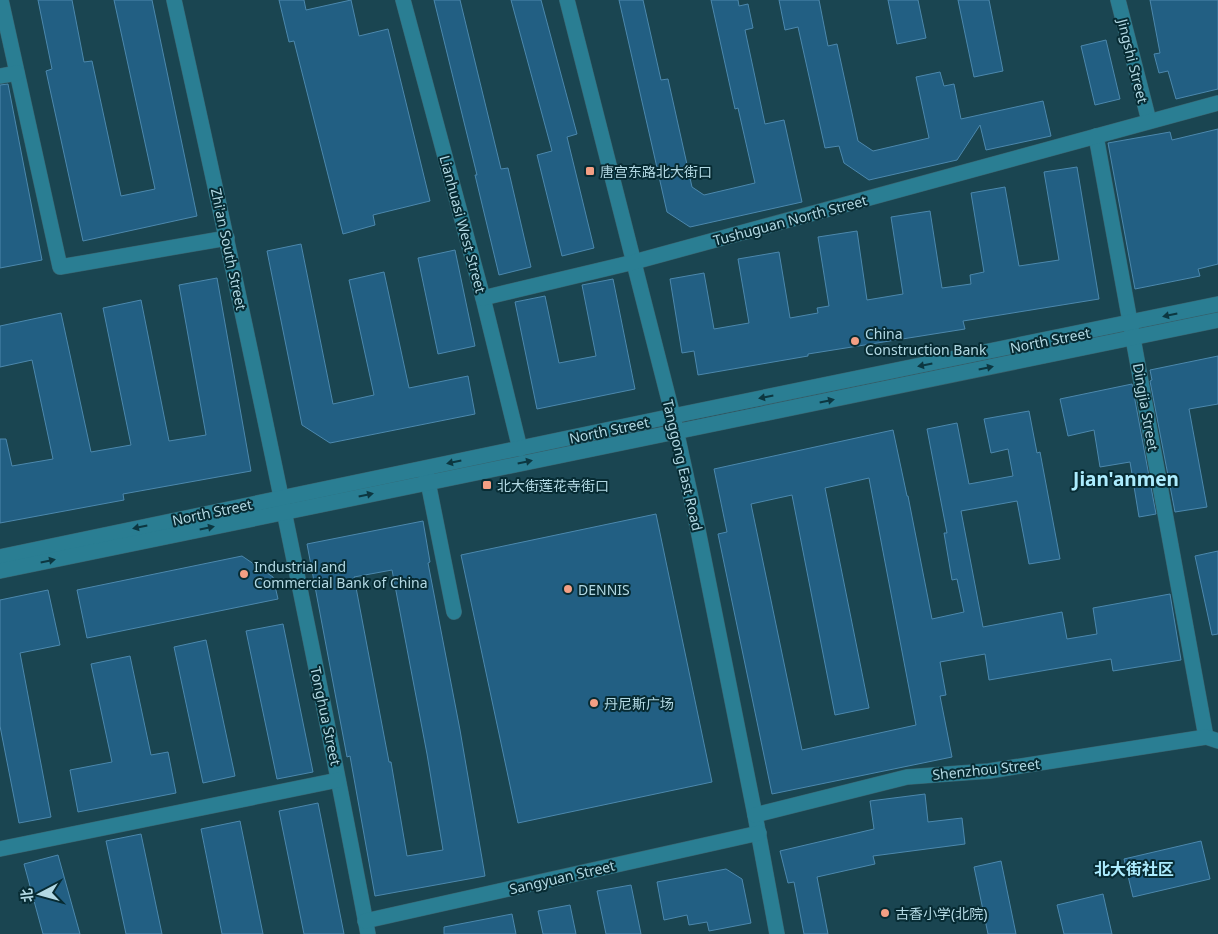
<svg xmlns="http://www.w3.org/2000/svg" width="1218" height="934" viewBox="0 0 1218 934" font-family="'Noto Sans','Noto Sans SC',sans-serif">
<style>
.building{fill:#225f83;stroke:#4c88ad;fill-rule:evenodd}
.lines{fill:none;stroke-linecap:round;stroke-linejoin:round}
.minor-casing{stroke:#39636e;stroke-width:16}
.minor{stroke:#2a7e93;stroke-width:15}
.oneway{fill:#0c3741}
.poi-dot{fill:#f39f84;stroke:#072b33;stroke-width:2}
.labels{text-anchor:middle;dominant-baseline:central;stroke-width:4;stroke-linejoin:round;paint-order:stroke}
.street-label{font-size:14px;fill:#b3d9e4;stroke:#072b33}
.poi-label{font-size:14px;fill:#b3d9e4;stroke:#072b33;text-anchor:start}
.quarter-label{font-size:16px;font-weight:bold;fill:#adecfe;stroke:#072b33}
.district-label{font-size:19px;font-weight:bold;fill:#adecfe;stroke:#072b33}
</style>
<rect width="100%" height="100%" fill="#1a4551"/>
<g class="building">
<polygon points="38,0 72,0 84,62 92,61 121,196 155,189 114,0 152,0 197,216 83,241 46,71 52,69"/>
<polygon points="279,0 304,0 306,10 351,0 359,36 388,29 430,201 373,215 375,225 343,234 294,41 289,42"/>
<polygon points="434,0 460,0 501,169 508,168 531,267 499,275 475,175 477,175"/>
<polygon points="511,0 541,0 577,134 567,137 594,248 562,256 537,155 552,151"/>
<polygon points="619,0 643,0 661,80 668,79 692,187 704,195 755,183 738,108 735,109 711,0 738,0 739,6 748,4 753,28 745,30 765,124 784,120 802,202 690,227 667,212"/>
<polygon points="779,0 819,0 828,46 837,44 858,141 873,151 929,138 916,77 940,72 944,86 954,84 961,119 1043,101 1051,136 986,150 980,125 957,160 869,180 844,163 839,146 825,148 798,27 785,30"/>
<polygon points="888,0 918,0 926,38 897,44"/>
<polygon points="958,0 989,0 1003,71 974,77"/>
<polygon points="1150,0 1218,0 1218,89 1176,99 1168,71 1159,73 1154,54 1160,53"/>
<polygon points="1106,40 1120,99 1095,105 1081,46"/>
<polygon points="8,84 42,260 0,268 0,85"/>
<polygon points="1218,129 1218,264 1198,269 1200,276 1135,289 1108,143 1170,132 1172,140"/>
<polygon points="1077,167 1099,299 963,321 965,329 808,354 808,356 698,375 694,351 682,353 670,279 704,273 714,329 749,323 738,259 779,252 790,318 818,313 817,308 829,306 818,237 857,231 867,300 903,294 891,217 930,211 942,288 971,284 970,275 984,272 971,193 1005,187 1019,266 1059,260 1044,172"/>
<polygon points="301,244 333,404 374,395 349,280 384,272 409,388 468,376 475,414 330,443 302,425 267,251"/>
<polygon points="455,250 475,346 438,354 418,258"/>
<polygon points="217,278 251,471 123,494 124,500 0,523 0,439 6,439 12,466 53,459 32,360 0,367 0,326 61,313 91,452 131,445 103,308 141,300 169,441 206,435 179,285"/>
<polygon points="613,279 635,389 537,409 515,302 545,296 559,363 596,356 582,285"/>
<polygon points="1218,356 1218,404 1189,409 1207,507 1175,512 1150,381 1152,380 1150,370"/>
<polygon points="1132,384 1156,514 1139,517 1130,462 1100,467 1094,430 1068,436 1060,399"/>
<path d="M 1029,411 L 1037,453 L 1040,452 L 1060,559 L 1029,564 L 1017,501 L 961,511 L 983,627 L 1062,612 L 1067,639 L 1097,634 L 1093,608 L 1170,594 L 1181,660 L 1113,671 L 1111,659 L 989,680 L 985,654 L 940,662 L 946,695 L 940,696 L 952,757 L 772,794 L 718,534 L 727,532 L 714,469 L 893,430 L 907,496 L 908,496 L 932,619 L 964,612 L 957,579 L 952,580 L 944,533 L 947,533 L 927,429 L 957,423 L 969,484 L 1013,476 L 1008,449 L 991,453 L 984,419 ZM 869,478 L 916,725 L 802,750 L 751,504 L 792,495 L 835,715 L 869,708 L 825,488 Z"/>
<polygon points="656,514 712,782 518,823 461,555"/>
<path d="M 423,521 L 430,562 L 428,563 L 460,730 L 485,876 L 375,896 L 350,756 L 347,757 L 307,544 ZM 392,570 L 427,754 L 443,850 L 407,856 L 391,762 L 389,762 L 354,577 Z"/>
<polygon points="1218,551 1218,634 1212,635 1195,556"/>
<polygon points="242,556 273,577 278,599 87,638 77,590"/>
<polygon points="48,590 60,645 20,653 51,817 19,823 0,726 0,600"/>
<polygon points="283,624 313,772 277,779 246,631"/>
<polygon points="206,640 235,776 203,783 174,647"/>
<polygon points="130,656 151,755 168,752 176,793 78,812 70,770 112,762 91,664"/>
<polygon points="925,794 928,822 962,818 965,844 873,856 875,864 817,877 828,934 804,934 794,882 788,883 780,851 874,829 870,801"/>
<polygon points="318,803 344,934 304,934 279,811"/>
<polygon points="240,821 263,934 222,934 201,829"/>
<polygon points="141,834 162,934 126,934 106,841"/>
<polygon points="1201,841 1210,879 1133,897 1124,859"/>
<polygon points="58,855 80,934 43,934 24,864"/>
<polygon points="1001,861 1016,934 988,934 974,867"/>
<polygon points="726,869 742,879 751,923 709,931 707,922 689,925 687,915 664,920 657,882"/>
<polygon points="631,885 641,934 606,934 597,891"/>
<polygon points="1103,894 1112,934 1064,934 1057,905"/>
<polygon points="570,905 576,934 543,934 538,911"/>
<polygon points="512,914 516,934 444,934 444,927"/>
</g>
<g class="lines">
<g class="minor-casing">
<g id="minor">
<polyline points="1,0 60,267 227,238"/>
<path d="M 174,0 C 243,310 309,622 368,934"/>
<polyline points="403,0 483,298 520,449"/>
<polyline points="567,0 673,416 698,530 755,815 777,934"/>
<polyline points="1118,0 1149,121"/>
<polyline points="0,76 17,73"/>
<polyline points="1096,136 1206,737"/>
<polyline points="483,298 634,262 1218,103"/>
<polyline points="426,472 454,612"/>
<polyline points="0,557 673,416 1218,304"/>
<polyline points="0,571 1218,320"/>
<polyline points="755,815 907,777 989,771 1206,737 1218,741"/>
<polyline points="0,849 338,780"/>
<polyline points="365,921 759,833"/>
</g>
</g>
<use href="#minor" class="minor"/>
</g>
<defs><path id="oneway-solid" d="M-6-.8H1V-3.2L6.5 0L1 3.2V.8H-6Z" transform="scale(1.25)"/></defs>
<g class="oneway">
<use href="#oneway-solid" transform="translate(1170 315) rotate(168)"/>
<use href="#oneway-solid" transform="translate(925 365) rotate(169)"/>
<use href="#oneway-solid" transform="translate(986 368) rotate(-12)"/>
<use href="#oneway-solid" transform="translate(766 397) rotate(169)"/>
<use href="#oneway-solid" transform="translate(827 401) rotate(-12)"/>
<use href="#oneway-solid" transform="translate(454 462) rotate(168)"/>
<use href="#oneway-solid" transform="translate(525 462) rotate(-12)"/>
<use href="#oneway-solid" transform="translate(366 495) rotate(-12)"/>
<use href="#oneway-solid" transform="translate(140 527) rotate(168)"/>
<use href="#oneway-solid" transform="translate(207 528) rotate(-12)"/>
<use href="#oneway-solid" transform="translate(48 561) rotate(-12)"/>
</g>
<g class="poi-dot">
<rect x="585" y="166" width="10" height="10" rx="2.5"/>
<circle cx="855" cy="341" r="5"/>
<rect x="482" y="480" width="10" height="10" rx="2.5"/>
<circle cx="244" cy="574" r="5"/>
<circle cx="568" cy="589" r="5"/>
<circle cx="594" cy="703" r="5"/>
<circle cx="885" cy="913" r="5"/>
</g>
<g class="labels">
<g class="street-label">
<text transform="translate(1133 61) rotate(76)">Jingshi Street</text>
<text transform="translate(790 220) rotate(-15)">Tushuguan North Street</text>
<text transform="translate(463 224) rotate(75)">Lianhuasi West Street</text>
<text transform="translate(229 249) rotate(78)">Zhi'an South Street</text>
<text transform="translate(1050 340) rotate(-11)">North Street</text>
<text transform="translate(1146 407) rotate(80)">Dingjia Street</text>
<text transform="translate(609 430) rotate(-12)">North Street</text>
<text transform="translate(683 465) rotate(77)">Tanggong East Road</text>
<text transform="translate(212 512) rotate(-12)">North Street</text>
<text transform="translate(326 716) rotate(78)">Tonghua Street</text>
<text transform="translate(986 769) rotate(-6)">Shenzhou Street</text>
<text transform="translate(562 877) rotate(-13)">Sangyuan Street</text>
</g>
<g class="poi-label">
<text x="600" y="171">唐宫东路北大街口</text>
<text x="865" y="333">China<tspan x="865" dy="16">Construction Bank</tspan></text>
<text x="497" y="485">北大街莲花寺街口</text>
<text x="254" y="566">Industrial and<tspan x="254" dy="16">Commercial Bank of China</tspan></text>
<text x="578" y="589">DENNIS</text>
<text x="604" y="703">丹尼斯广场</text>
<text x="895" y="913">古香小学(北院)</text>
</g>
<g class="quarter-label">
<text x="1134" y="869">北大街社区</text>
</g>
<g class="district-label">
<text x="1126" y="479">Jian'anmen</text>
</g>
</g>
<g transform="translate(40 894) rotate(264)" stroke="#072b33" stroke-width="4" paint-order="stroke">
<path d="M0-4L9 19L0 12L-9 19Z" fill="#b3d9e4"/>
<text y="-8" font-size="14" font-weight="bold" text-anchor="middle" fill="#b3d9e4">北</text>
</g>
</svg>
